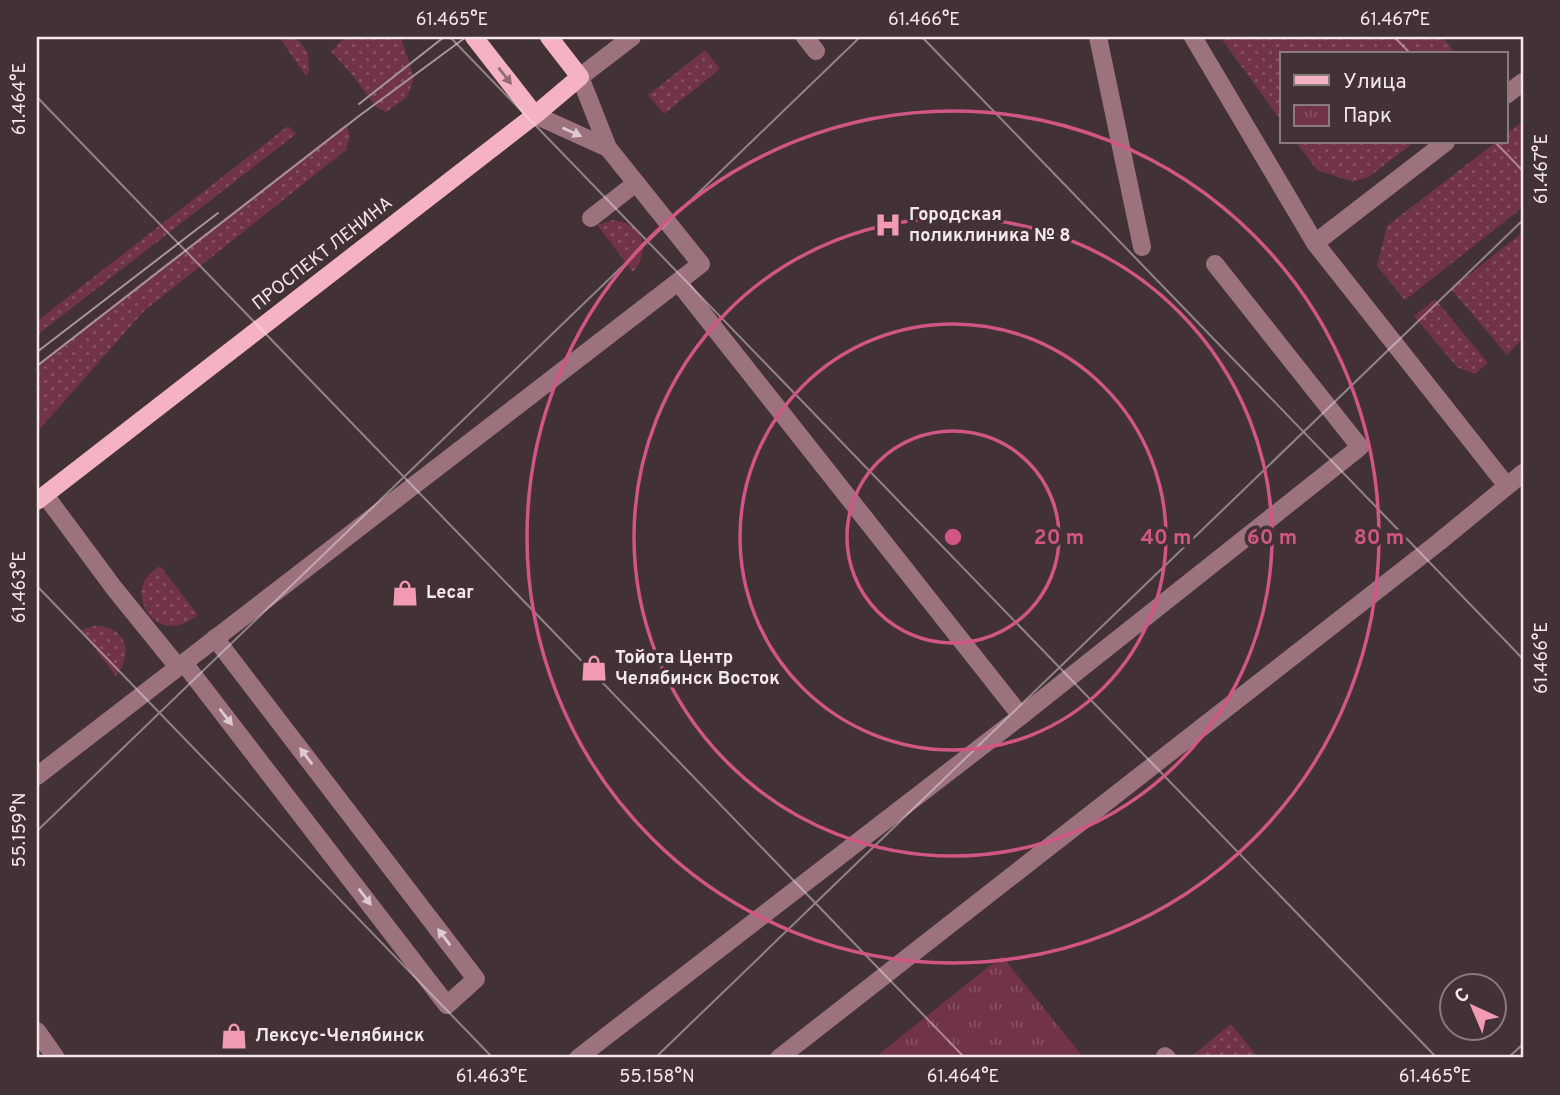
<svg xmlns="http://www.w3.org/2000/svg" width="1560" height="1095" viewBox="0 0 1560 1095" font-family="Overpass,sans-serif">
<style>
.grass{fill:url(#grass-dots)}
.park{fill:url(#park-tufts)}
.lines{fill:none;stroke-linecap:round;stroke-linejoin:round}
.minor{stroke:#9c727d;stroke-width:18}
.major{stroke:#f5b2c3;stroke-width:18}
.tram{stroke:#a5979a;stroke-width:2}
.oneway{fill:#936b75}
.oneway2{fill:#decad0}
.ticks{fill:none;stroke:#f4e8eb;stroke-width:2;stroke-opacity:0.45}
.ring{fill:none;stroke:#d15686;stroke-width:3.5}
.labels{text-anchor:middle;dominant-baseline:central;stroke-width:7;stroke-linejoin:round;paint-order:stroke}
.poi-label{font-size:18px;font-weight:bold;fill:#f4e8eb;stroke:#423135;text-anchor:start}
.street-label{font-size:18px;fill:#f4e8eb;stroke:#423135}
.centre{fill:#d15686;stroke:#423135;stroke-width:3.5}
.ring-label{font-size:21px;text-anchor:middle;font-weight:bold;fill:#d15686;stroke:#423135;stroke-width:7;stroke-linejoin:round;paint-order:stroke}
.neatline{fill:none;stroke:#f4e8eb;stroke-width:2.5}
.ticks-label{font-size:18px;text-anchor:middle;fill:#f4e8eb}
</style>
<defs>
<pattern id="grass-dots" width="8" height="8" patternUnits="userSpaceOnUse" patternTransform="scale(1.75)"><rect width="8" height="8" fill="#713447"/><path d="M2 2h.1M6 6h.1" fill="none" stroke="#865162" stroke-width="1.8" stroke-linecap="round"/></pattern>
<pattern id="park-tufts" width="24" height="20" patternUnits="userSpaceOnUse" patternTransform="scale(1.75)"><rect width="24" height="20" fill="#713447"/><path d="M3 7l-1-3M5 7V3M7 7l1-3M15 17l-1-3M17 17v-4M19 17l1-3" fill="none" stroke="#865162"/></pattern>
</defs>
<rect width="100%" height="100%" fill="#423135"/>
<g class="grass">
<polygon points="279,37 296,37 308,53 309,72 306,76"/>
<polygon points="345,37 401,37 414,78 407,97 386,112 376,107 353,76 331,51"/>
<polygon points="1220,37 1443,37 1456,54 1282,54 1282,122"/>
<polygon points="705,50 720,69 664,114 648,95"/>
<polygon points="1523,121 1523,207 1405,300 1377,266 1387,226 1496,142 1506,142 1506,134"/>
<polygon points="346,124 350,136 346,150 144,311 37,432 37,364"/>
<polygon points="288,126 296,134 37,335 37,321"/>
<polygon points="1296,142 1414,142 1369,177 1353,182 1317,170"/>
<path d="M 613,220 C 643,223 652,250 633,272 L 597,225 Z"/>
<polygon points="1523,232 1523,338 1507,355 1451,289"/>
<polygon points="1435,299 1488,363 1475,374 1457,367 1414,316"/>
<path d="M 160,566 L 198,615 C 190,620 182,626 172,626 C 151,627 135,600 144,582 C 147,575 154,570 160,566 Z"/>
<path d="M 94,626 C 126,625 134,653 116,676 L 81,630 Z"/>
<polygon points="1231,1024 1259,1058 1189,1058"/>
</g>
<polygon class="park" points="1002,956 1084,1058 874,1058"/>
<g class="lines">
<g class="minor">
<polyline points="805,37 816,51"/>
<polyline points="1098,37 1142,247"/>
<polyline points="1193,37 1315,243 1446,142"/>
<polyline points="1506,95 1523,82"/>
<polyline points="535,115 608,148"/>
<polyline points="591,218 636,183"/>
<polyline points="1315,243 1507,486"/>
<polyline points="45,495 114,588 178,667"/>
<polyline points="184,663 447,1005 476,979 215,638"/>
<polyline points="1021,716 1360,447 1215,264"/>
<polyline points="37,776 701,264 608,148 580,77 632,37"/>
<polyline points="37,1031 56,1058"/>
<polyline points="1165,1056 1167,1058"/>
<polyline points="578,1058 1021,716 678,282"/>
<polyline points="779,1058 1439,542 1523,473"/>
</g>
<g class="major">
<polyline points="474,37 535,115"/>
<polyline points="37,501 535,115 580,77 549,37"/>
</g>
<g class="tram">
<polyline points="359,104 444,37"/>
<polyline points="37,352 218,213"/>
<polyline points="37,366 359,116 466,37"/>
</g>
</g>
<defs><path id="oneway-solid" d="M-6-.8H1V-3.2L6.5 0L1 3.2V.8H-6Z" transform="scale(1.75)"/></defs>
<use class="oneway" href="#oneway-solid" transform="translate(505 76) rotate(52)"/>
<g class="oneway2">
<use href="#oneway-solid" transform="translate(572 132) rotate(24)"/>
<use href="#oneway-solid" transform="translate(226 717) rotate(52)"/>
<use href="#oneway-solid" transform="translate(306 756) rotate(-127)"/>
<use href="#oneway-solid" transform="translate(365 897) rotate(53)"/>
<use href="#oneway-solid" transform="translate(444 937) rotate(-127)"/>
</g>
<path class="ticks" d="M 450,37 L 1437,1058M 922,37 L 1523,659M 1394,37 L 1411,54M 37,97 L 965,1058M 1495,142 L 1523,171M 37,586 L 493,1058M 37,831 L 860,37M 655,1058 L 1523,220M 1508,1058 L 1523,1044"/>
<g class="ring">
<circle cx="953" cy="537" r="106"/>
<circle cx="953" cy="537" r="213"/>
<circle cx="953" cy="537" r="319"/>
<circle cx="953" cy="537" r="426"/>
</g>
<defs>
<g id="hospital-bare" transform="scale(2.1)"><path d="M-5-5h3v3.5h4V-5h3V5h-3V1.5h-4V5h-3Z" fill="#f19ab1" stroke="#423135" stroke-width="2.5" paint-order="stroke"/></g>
<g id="shop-bare" transform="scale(2.1)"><path d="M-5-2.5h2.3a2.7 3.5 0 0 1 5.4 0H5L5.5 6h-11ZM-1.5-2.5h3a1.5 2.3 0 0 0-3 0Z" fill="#f19ab1" stroke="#423135" stroke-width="2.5" paint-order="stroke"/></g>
</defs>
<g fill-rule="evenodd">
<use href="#hospital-bare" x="888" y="225"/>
<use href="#shop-bare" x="405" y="593"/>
<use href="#shop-bare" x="594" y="668"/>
<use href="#shop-bare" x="234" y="1036"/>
</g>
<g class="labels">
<g class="poi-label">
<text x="909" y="215">Городская<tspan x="909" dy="21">поликлиника № 8</tspan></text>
<text x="426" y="593">Lecar</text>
<text x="615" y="658">Тойота Центр<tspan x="615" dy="21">Челябинск Восток</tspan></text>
<text x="255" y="1036">Лексус-Челябинск</text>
</g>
<g class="street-label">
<text transform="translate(323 254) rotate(-38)">ПРОСПЕКТ ЛЕНИНА</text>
</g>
</g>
<circle cx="953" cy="537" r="10" class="centre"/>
<g class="ring-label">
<text x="1059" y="544">20 m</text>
<text x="1166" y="544">40 m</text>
<text x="1272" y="544">60 m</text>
<text x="1379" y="544">80 m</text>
</g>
<rect width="1560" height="1095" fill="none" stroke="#423135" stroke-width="77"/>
<rect x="1280" y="52" width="228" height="91" fill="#423135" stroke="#897a7e" stroke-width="2"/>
<rect x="1294" y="75" width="35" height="10" fill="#f5b2c3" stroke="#897a7e" stroke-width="2"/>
<text x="1343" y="88" font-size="21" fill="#f4e8eb">Улица</text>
<rect x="1294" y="105" width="35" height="21" fill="url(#park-tufts)" stroke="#897a7e" stroke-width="2"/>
<text x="1343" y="122" font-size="21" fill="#f4e8eb">Парк</text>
<g transform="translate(1473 1007) rotate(316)"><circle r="33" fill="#423135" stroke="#897a7e" stroke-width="2"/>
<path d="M0-5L12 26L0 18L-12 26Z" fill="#f19ab1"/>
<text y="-10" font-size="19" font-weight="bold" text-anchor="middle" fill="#f4e8eb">С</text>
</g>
<rect x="38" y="38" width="1484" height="1018" class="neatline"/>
<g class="ticks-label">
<text x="452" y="25">61.465°E</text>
<text x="924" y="25">61.466°E</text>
<text x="1395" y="25">61.467°E</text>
<text transform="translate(19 99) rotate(-90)" y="6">61.464°E</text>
<text transform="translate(1541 169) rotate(-90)" y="6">61.467°E</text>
<text transform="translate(19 587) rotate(-90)" y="6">61.463°E</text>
<text transform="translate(1541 658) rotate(-90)" y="6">61.466°E</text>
<text transform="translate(19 830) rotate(-90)" y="6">55.159°N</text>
<text x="492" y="1082">61.463°E</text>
<text x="657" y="1082">55.158°N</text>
<text x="963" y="1082">61.464°E</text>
<text x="1435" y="1082">61.465°E</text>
</g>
</svg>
